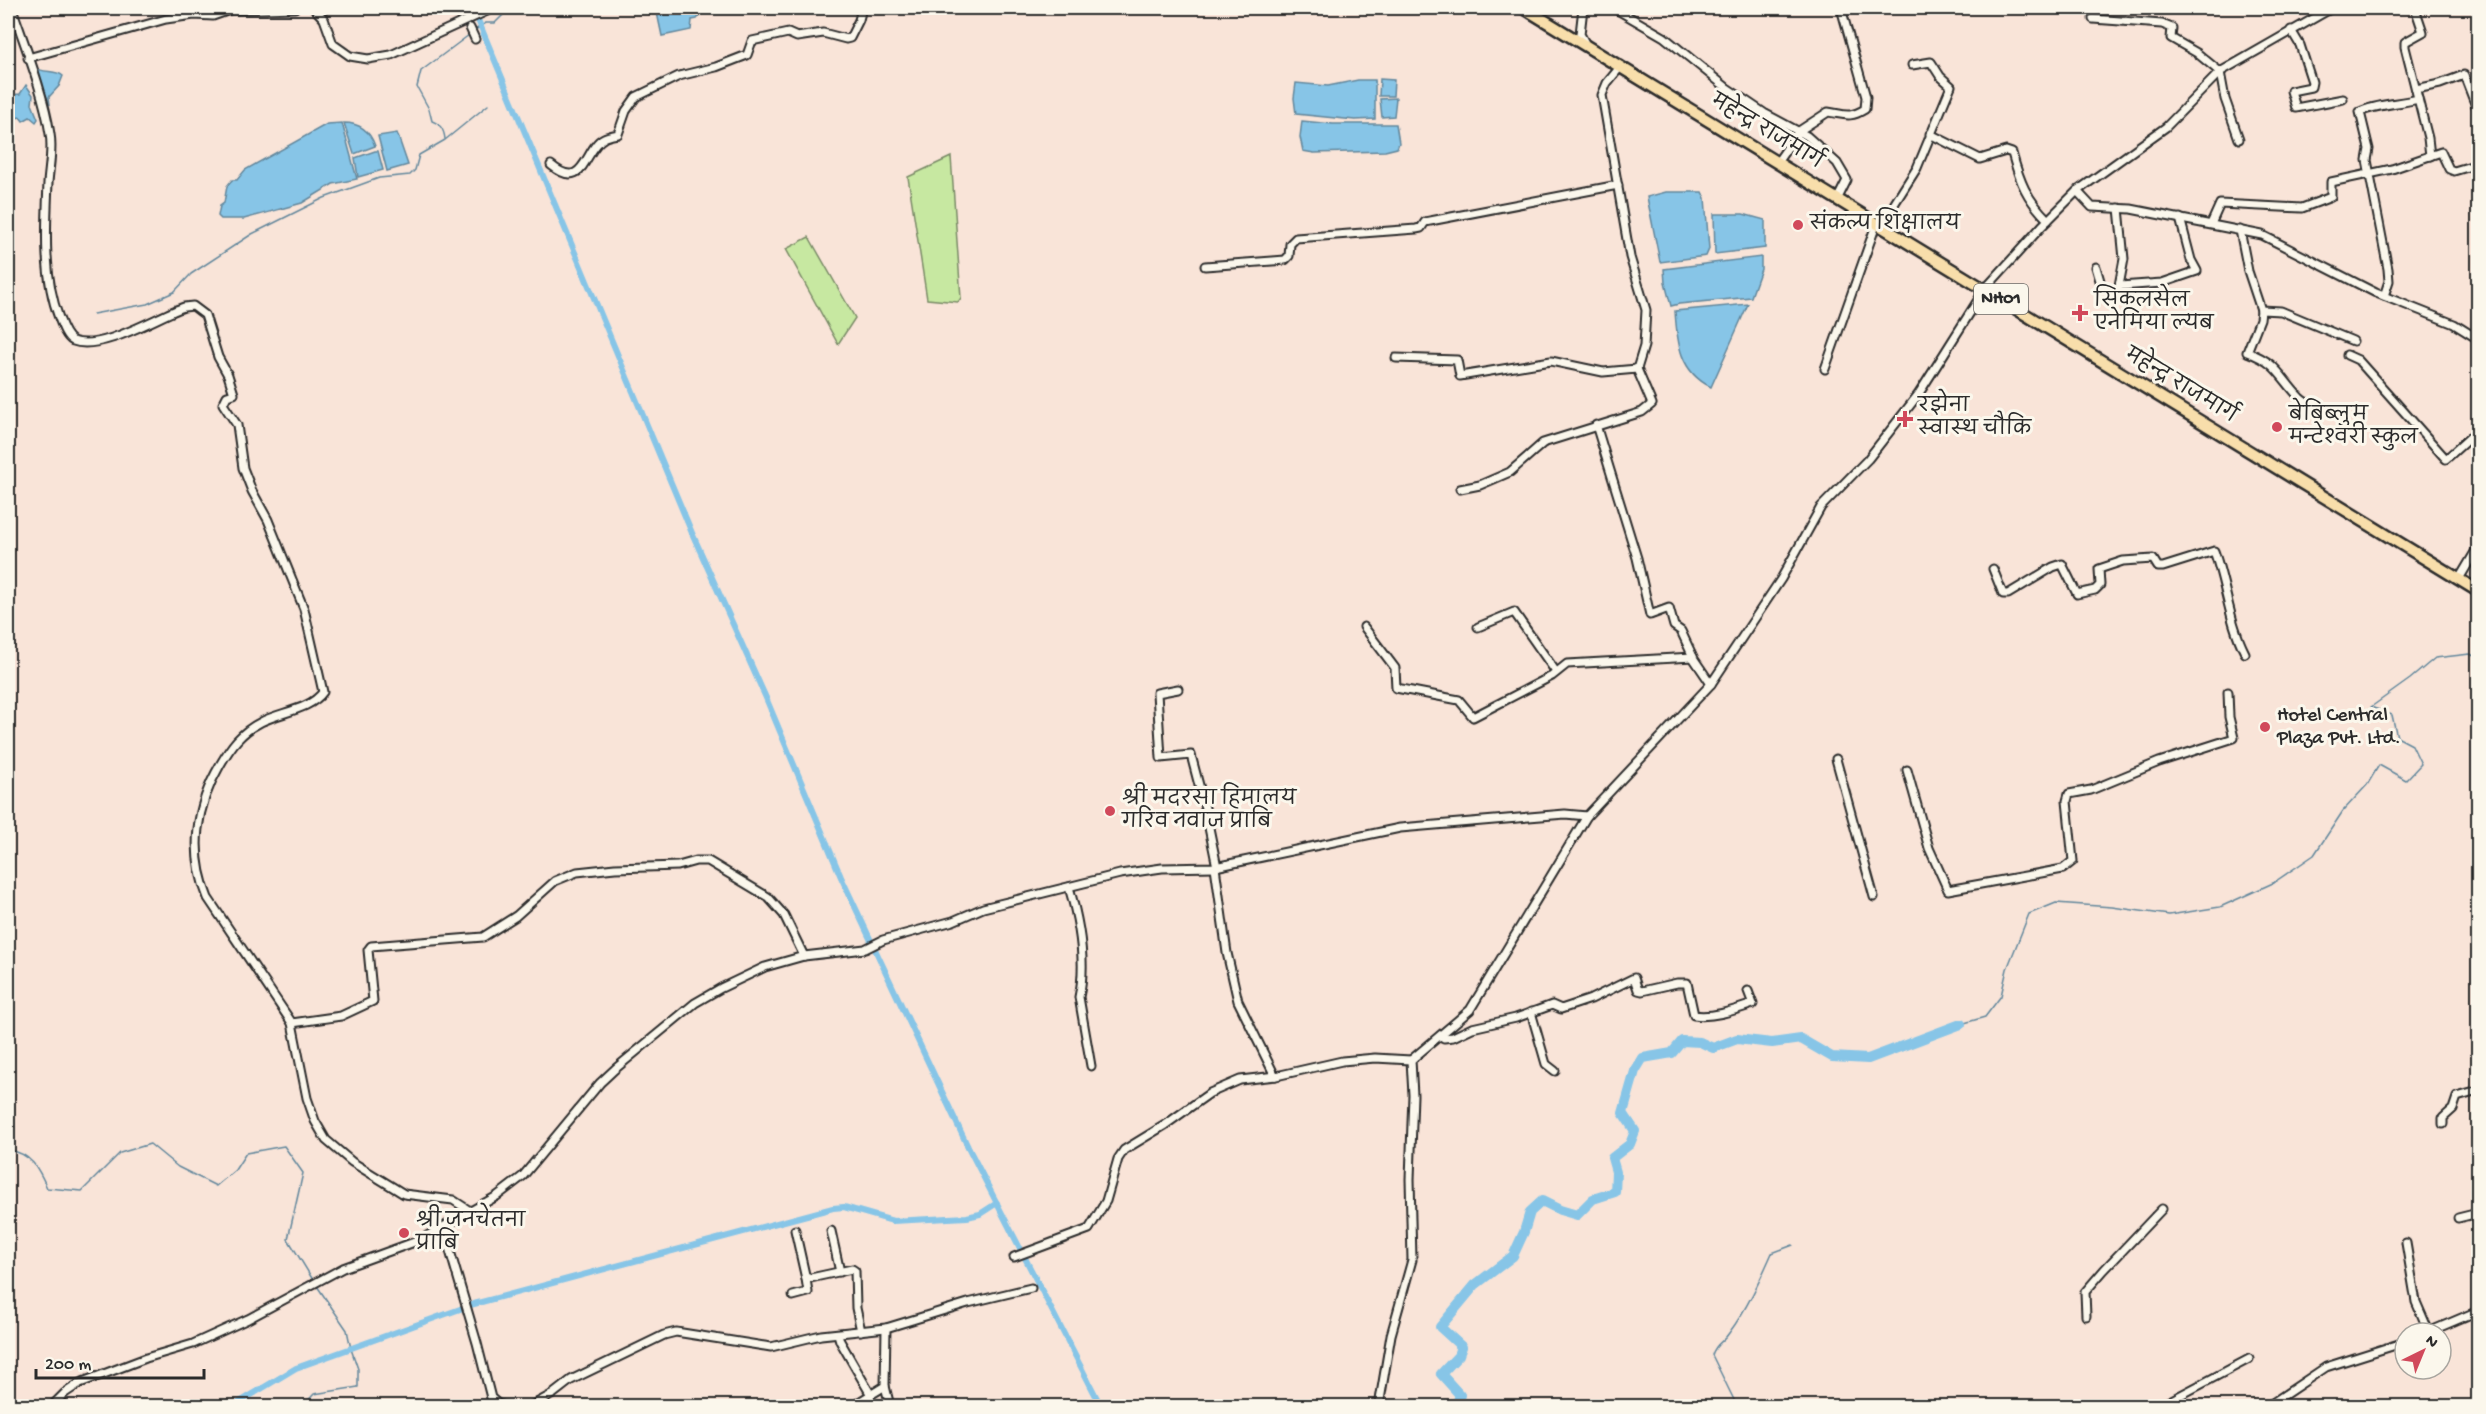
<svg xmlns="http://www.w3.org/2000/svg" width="2486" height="1414" viewBox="0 0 2486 1414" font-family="'Gochi Hand','Playpen Sans Deva',sans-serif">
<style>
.green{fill:#c7e8a1;stroke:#798a66;stroke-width:1.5}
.water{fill:#87c5e7;stroke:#62879c;stroke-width:1.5}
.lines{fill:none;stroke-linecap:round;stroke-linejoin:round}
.stream{stroke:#62879c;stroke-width:1.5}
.canal{stroke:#87c5e7;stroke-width:6}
.river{stroke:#87c5e7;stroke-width:10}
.minor-casing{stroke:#2b2b2b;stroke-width:11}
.highway-casing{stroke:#2b2b2b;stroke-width:15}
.minor{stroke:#fbf7ec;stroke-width:7}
.highway{stroke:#f8deab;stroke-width:10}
.poi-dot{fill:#d1495b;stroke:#fbf7ec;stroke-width:2}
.labels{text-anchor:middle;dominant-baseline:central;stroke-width:6;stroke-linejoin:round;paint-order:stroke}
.shield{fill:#fbf7ec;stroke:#696865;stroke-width:1.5}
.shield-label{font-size:18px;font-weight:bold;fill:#2b2b2b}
.street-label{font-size:20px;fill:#2b2b2b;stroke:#fbf7ec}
.poi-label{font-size:20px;fill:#2b2b2b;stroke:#fbf7ec;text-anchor:start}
</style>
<rect width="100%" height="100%" fill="#f9e4d8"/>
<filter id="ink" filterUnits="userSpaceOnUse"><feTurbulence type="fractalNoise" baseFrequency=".0167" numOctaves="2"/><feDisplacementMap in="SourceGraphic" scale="12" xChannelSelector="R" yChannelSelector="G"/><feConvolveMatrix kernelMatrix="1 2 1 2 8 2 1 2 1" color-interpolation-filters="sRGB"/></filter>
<g filter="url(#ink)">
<g class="green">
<polygon points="951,157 961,298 958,302 927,299 908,177"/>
<polygon points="809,237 855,318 838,344 786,249"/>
</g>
<g class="water">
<polygon points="656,8 701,8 702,13 697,19 692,20 691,30 662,36"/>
<path d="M 34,67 C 43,74 56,69 63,76 L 59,86 L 49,97 L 50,105 Z"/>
<polygon points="1380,79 1394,80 1393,96 1379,96"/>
<polygon points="1358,80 1375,80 1375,119 1355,120 1296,114 1294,98 1296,83 1328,86"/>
<polygon points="26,85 33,95 32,104 38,119 36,122 30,117 23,121 20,117 8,120 8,105 11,95 20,94"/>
<polygon points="1396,98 1394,116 1382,117 1380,99"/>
<polygon points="1302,121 1333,124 1396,124 1399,143 1397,148 1385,151 1314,153 1303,151 1300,137"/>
<polygon points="342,123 357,179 333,184 302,203 244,219 221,219 218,216 220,206 224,203 227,186 232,180 237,180 245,170 327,124"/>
<path d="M 344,123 C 360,123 370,131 375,146 L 354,154 Z"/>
<polygon points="397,133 408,165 387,171 378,136"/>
<polygon points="375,151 378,151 383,170 358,177 355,158"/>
<polygon points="1666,192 1702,192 1705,198 1709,249 1706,256 1660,262 1647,197"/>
<polygon points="1714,214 1743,214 1765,220 1765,248 1715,254"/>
<polygon points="1761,257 1761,269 1751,297 1679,304 1671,306 1665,283 1664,269"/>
<path d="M 1748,304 L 1711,387 C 1680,372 1677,343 1675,311 Z"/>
</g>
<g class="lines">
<g class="stream">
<polyline points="475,30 486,23 495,23 504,14 506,8"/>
<path d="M 445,139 C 444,130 441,124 432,121 L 429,109 L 417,87 L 421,71 L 469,35"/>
<polyline points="93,314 147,304 174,292 191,274 252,234 324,198 379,178 410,175 415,170 419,155 445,140 488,105"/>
<polyline points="1961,1024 1985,1017 2001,996 2007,969 2029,914 2056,903 2112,907 2169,915 2220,907 2273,883 2314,855 2343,811 2367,785 2379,765 2406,780 2421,764 2412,745 2397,737 2392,715 2371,707 2410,679 2435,658 2470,654 2478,658"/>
<path d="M 8,1150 C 31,1153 39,1169 47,1188 L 82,1191 L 120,1153 L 150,1144 L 178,1167 L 216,1186 L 235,1170 L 246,1153 L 284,1146 L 303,1173 L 288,1239 L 313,1280"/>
<polyline points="303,1406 314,1394 358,1387 358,1369 351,1349 347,1330 317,1286"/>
<path d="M 1737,1406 L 1712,1355 C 1716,1342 1723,1343 1729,1333 C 1747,1309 1760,1280 1772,1253 L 1793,1245"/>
</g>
<g class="canal">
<polyline points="473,8 692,533 766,698 841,877 968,1147 1101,1406"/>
<polyline points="233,1406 296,1368 474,1304 833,1208 844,1207 893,1221 967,1217 980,1214 997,1203"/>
</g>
<polyline class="river" points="1456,1406 1460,1395 1441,1374 1459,1355 1462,1347 1440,1327 1475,1285 1513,1256 1524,1232 1530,1212 1542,1201 1560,1210 1577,1215 1593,1199 1615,1192 1616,1172 1612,1158 1630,1144 1635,1131 1623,1113 1635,1071 1643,1058 1672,1053 1682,1041 1700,1042 1713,1048 1737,1039 1772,1043 1801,1039 1832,1057 1868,1059 1961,1024"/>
<g class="minor-casing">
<g id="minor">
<path d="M 12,8 C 25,46 44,94 50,134 C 53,149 49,168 48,183 C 46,227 43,277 59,318 C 62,326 66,337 73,341 C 101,352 158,316 184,307 L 193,306 L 205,315 L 218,357 L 228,375 L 234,394 L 227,396 L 223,404 L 237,425 L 243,468 L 252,491 L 268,520 L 304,609 L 323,692 C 310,710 280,712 261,722 C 241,732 231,746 220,765 C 196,806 189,852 208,898 L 292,1023"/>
<polyline points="314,8 324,19 333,44 350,56 368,59 391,55 487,11 488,8"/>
<polyline points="1583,8 1580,34 1586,45"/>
<polyline points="1614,8 1664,37 1727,88 1764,113 1807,136 1837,163 1847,180 1838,198"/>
<polyline points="2189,8 2189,9 2210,8"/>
<polyline points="2415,8 2423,32 2405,42 2405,47 2428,138 2430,156"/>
<polyline points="2093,19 2162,24 2172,28 2171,38 2197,53 2220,72 2225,99 2239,139"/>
<polyline points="470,28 475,39"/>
<polyline points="2291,30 2300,45 2312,82 2311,87 2291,91 2296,108 2343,99"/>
<polyline points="28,58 166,19 194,15 213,16 230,10 295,8"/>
<polyline points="2416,89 2440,84 2464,75 2476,106 2478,107"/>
<path d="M 1930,134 L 1980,159 L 2006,151 L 2012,153 C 2020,182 2026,198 2048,220"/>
<path d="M 1778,161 L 1799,131 L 1828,112 C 1844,114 1849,119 1865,109 L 1866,97 L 1841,8"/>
<path d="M 551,165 C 585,193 584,148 604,138 C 607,136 613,135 618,134 L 626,111 L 636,97 L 679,76 L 716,67 L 747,55 L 752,41 L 788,33 L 797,37 L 823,33 L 846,39 L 850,38 L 859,20 L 862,8"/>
<polyline points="2077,191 2092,207 2131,209 2262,235 2376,293 2454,324 2478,339"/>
<polyline points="2211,224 2220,204 2302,208 2331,197 2331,182 2392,169 2441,152 2449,169 2454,171 2478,164"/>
<polyline points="1881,225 1917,168 1951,86 1940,76 1931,62 1912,65"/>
<polyline points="2240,230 2248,271 2261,310 2281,311 2353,341"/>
<polyline points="1205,266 1285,260 1289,256 1290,244 1296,238 1416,229 1421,228 1425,222 1618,185"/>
<polyline points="2096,267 2101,284 2112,292 2118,291 2124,259 2119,208"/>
<polyline points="2120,286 2162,283 2197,271 2191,260 2180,218"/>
<path d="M 2384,296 L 2389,281 L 2388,269 L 2367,160 L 2369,149 L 2360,112 C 2376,104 2399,104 2418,99"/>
<path d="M 2261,310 L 2260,319 L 2247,352 C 2278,363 2279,376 2300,398 C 2305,403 2313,406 2319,410"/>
<polyline points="2347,355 2358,360 2446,459 2478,430"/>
<polyline points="1396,358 1457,360 1460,376 1551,361 1603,372 1637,369"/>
<polyline points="1825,369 1877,222"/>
<polyline points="1596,425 1637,558 1650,615 1669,608 1674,626 1681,631 1694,659 1711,684"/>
<polyline points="1460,489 1480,485 1510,472 1543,443 1642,412 1652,404 1637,369 1644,346 1646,310 1630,257 1602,95 1607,83 1621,66"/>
<path d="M 1993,569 L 2003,594 L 2008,594 L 2053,567 L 2062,564 L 2077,594 L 2095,590 L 2100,585 L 2099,569 L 2123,561 L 2153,559 L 2158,567 L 2163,567 L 2214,551 C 2226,584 2229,622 2245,653"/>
<polyline points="2459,579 2478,547"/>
<polyline points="1364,627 1395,668 1396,688 1459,700 1473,717 1552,676 1567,664 1693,657"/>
<polyline points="1478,627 1514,612 1556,672"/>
<polyline points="1178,689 1157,693 1161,758 1191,755 1205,808 1217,867"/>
<polyline points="1836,759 1874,897"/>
<polyline points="1907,770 1929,848 1948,890 2063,869 2073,861 2067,801 2069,794 2091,790 2159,762 2234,738 2229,717 2228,692"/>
<polyline points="1215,867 1227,953 1238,1001 1275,1076"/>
<path d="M 1069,887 C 1079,921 1087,961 1079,997 L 1091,1066"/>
<polyline points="1531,1012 1546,1064 1555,1071"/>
<path d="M 1441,1036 L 1444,1038 L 1453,1037 L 1472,1028 L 1516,1018 L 1552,1005 L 1561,1009 L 1591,999 L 1634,978 L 1638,990 L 1642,991 L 1677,983 L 1687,983 L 1694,1015 C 1713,1018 1735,1010 1753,1004 L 1748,991"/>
<polyline points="2443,1124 2443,1118 2453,1109 2457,1097 2478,1091"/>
<polyline points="470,1211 453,1200 404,1194 352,1162 326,1140 315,1121 307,1098 292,1023 341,1016 373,1001 368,950 371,946 483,937 516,916 555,881 577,872 615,868 678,866 696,861 708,861 768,897 784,915 804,956"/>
<polyline points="2458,1218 2478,1213"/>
<polyline points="443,1227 477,1343 491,1398 498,1404 507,1406"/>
<polyline points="795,1230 806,1279 852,1269 855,1271 856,1308 861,1331"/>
<polyline points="831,1231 840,1272"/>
<polyline points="2406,1243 2416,1302 2429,1332"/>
<polyline points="1014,1257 1089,1229 1106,1201 1118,1159 1124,1150 1165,1125 1210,1093 1240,1080 1276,1076 1342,1061 1375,1058 1411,1060"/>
<polyline points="793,1296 808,1292 806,1279"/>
<polyline points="2086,1316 2085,1292 2104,1270 2162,1209"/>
<polyline points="2426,1333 2478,1311"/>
<polyline points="838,1334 840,1341 871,1395"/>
<polyline points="885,1386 890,1406"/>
<polyline points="43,1406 52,1406 65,1393 80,1383 146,1358 193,1344 248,1319 343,1268 420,1240 497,1196 523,1176 600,1083 615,1069 695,1003 721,988 765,967 804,956 865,949 883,940 953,921 983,908 1120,874 1162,868 1215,867 1400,828 1565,814 1587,816 1711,684 1781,579 1821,507 1868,459 1918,395 1985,289 2042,226 2077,191 2166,127 2220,72 2332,8"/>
<polyline points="531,1406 553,1394 571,1380 664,1335 676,1332 771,1347 821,1335 886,1328 968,1303 1031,1288"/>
<polyline points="858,1406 859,1402 885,1386 886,1328"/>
<polyline points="1379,1406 1391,1335 1412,1260 1410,1179 1413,1095 1411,1060 1470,1010 1587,816"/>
<polyline points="2160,1406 2249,1359"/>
<polyline points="2268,1406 2326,1367 2405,1342"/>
</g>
</g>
<g class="highway-casing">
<polyline id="highway" points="1524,8 2478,591"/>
</g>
<use href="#minor" class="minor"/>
<use href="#highway" class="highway"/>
</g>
</g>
<g class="poi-dot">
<circle cx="1798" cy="225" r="6"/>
<path d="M2077 304h6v6h6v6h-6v6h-6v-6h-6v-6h6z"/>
<path d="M1902 410h6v6h6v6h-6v6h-6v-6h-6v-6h6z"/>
<circle cx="2277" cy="427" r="6"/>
<circle cx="2265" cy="727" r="6"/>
<circle cx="1110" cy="811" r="6"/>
<circle cx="404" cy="1233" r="6"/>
</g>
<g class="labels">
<rect class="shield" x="1974" y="284" width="54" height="30" rx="4.5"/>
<g class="shield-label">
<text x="2001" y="299">NH01</text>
</g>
<g class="street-label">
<text transform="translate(1766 133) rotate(31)">महेन्द्र राजमार्ग</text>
<text transform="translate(2180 387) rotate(31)">महेन्द्र राजमार्ग</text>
</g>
<g class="poi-label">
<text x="1810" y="225">संकल्प शिक्षालय</text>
<text x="2094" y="302">सिकलसेल<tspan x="2094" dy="23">एनेमिया ल्यब</tspan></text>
<text x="1918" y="407">रझेना<tspan x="1918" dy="23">स्वास्थ चौकि</tspan></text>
<text x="2289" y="416">बेबिब्लुम<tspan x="2289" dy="23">मन्टेश्वरी स्कुल</tspan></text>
<text x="2277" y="716">Hotel Central<tspan x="2277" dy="23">Plaza Pvt. Ltd.</tspan></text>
<text x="1122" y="800">श्री मदरसा हिमालय<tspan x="1122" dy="23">गरिव नवाज प्राबि</tspan></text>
<text x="416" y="1222">श्री जनचेतना<tspan x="416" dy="23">प्राबि</tspan></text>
</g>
</g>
<rect width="2486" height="1414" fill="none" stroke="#fbf7ec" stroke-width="30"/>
<rect x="15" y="15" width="2456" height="1384" fill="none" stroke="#2b2b2b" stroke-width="2" filter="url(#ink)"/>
<g transform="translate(2423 1351) rotate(43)"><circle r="28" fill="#fbf7ec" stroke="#a8a59f" stroke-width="1.5"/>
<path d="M0-4.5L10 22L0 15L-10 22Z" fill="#d1495b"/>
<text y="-9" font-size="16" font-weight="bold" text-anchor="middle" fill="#2b2b2b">N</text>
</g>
<path d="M36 1369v9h168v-9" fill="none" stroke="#2b2b2b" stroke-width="3"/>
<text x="45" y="1369" font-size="18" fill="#2b2b2b" stroke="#fbf7ec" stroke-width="4.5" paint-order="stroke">200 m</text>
</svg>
